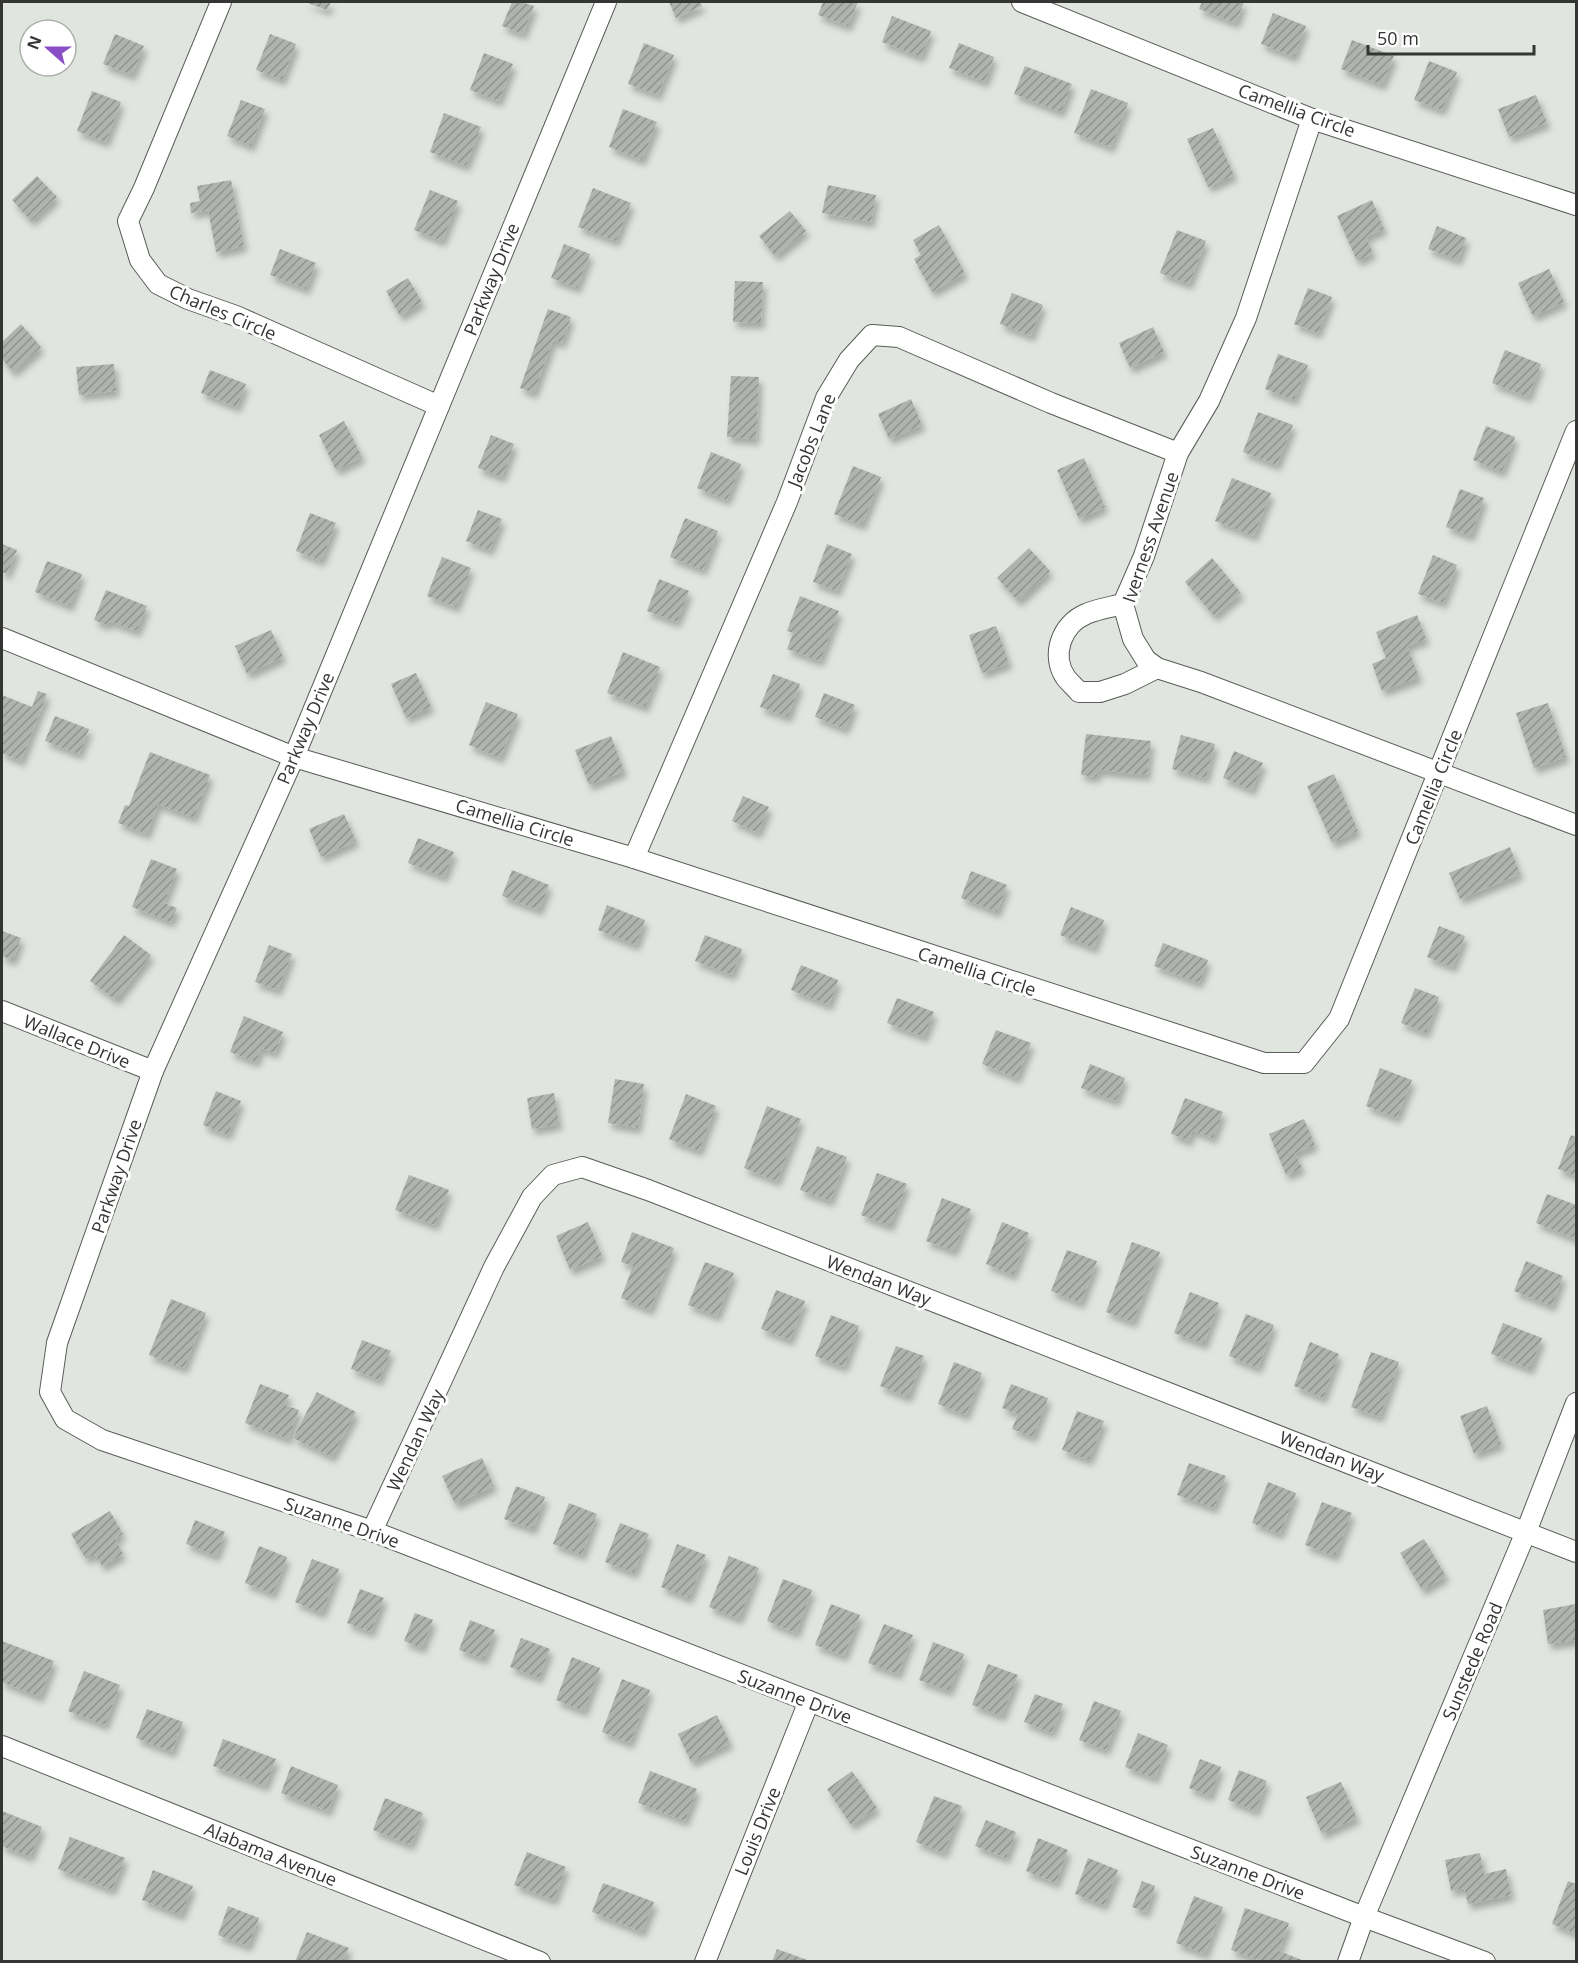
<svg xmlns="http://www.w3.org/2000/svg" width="1578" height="1963" viewBox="0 0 1578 1963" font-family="'Open Sans',sans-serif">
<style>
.building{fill:url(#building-hatch);filter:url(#shadow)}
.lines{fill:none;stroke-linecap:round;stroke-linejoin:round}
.minor-casing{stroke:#595c58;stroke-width:22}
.minor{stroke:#fff;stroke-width:20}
.labels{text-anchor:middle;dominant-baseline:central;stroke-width:6;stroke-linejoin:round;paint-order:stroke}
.street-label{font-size:18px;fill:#353634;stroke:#fff}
</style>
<defs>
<pattern id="building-hatch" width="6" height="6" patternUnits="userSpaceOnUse" patternTransform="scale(1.5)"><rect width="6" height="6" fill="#b0b4af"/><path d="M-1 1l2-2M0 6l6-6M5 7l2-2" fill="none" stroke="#90938f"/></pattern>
<filter id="shadow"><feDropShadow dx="3.5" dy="6" stdDeviation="3" flood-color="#0004"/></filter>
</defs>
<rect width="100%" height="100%" fill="#e1e5df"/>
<g class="building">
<polygon points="305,2 331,2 327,10"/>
<polygon points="512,2 521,2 534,6 523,34 502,26"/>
<polygon points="669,2 700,2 702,6 676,18"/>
<polygon points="823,2 858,2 848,26 818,15"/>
<polygon points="1202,2 1244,2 1236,23 1199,9"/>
<polygon points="1273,13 1306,26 1294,57 1261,44"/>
<polygon points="892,16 931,31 921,57 882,42"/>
<polygon points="115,34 144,46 132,75 103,64"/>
<polygon points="270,34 296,44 282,80 256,70"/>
<polygon points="1352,40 1394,56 1382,85 1341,69"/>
<polygon points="644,43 674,55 658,95 628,84"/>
<polygon points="959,43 994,57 985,82 949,68"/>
<polygon points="484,53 513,64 499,101 470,90"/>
<polygon points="1429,61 1457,72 1442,110 1414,100"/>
<polygon points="1025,66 1072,84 1061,112 1014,94"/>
<polygon points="1091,89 1128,103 1111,147 1074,133"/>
<polygon points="92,91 121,102 106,142 77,131"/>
<polygon points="1536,95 1547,123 1509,137 1498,109"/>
<polygon points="241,100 265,109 251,146 227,136"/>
<polygon points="623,109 657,122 642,160 609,147"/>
<polygon points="444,113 481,127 466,166 430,152"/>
<polygon points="1213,128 1234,175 1208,187 1187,139"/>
<polygon points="37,176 57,197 31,221 12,200"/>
<polygon points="231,180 244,246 216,252 208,210 191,213 190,203 200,201 197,186"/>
<polygon points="828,185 876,195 871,222 822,213"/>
<polygon points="593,188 631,203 616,241 578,227"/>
<polygon points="430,190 458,201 442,241 414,230"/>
<polygon points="1372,200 1384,229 1366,237 1373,253 1357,261 1337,216"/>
<polygon points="790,211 806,231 775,256 759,236"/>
<polygon points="939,225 965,273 932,292 914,259 921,255 913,240"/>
<polygon points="1437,226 1466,238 1458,260 1428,249"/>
<polygon points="1177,230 1206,241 1189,284 1160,273"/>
<polygon points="564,244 590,254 577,288 551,278"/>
<polygon points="280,249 316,263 306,289 270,275"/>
<polygon points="1549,269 1564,302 1533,316 1518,283"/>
<polygon points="408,278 422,302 400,316 386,291"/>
<polygon points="735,281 763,282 761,323 733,322"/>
<polygon points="1308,288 1332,297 1318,333 1294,324"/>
<polygon points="1012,293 1043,305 1031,336 1000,324"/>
<polygon points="548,309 571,317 562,343 553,340 534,393 520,388"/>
<polygon points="21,324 41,347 13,372 2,359 2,342"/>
<polygon points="1153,327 1164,352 1130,368 1119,343"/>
<polygon points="1505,350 1541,364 1528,397 1492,383"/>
<polygon points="1278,354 1308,365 1294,400 1265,389"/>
<polygon points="114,364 116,391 79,395 76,367"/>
<polygon points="210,370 246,384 237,407 201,393"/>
<polygon points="731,376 759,377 756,439 727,437"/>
<polygon points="911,399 922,425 889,439 878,414"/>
<polygon points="1258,412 1293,425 1277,465 1243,452"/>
<polygon points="344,421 362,457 336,470 319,435"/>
<polygon points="1486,426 1515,437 1502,472 1473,460"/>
<polygon points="491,435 514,444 502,477 478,468"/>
<polygon points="711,452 741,464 727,500 697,488"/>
<polygon points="1084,458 1105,507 1079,519 1057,470"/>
<polygon points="853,466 881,477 862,525 834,514"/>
<polygon points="1232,478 1271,493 1254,536 1215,521"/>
<polygon points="1460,489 1484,498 1471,536 1446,527"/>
<polygon points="478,510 502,519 490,550 466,541"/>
<polygon points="310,513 336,523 321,561 296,551"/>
<polygon points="685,518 718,531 703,570 670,557"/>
<polygon points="2,544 17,550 7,574 2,572"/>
<polygon points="827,544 852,554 837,591 813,582"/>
<polygon points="1029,548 1050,571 1018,601 997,578"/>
<polygon points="1433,555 1457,565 1443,603 1418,594"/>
<polygon points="442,557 471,568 456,607 427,596"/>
<polygon points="1212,558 1241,593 1214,616 1185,582"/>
<polygon points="47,561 82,574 70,606 35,592"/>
<polygon points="659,579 689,591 677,622 647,611"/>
<polygon points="106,590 147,606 137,631 109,621 107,625 94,620"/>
<polygon points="800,596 839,611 820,661 787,649 793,633 787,631"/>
<polygon points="1417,615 1426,639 1407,646 1419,677 1382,691 1372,664 1386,658 1376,632"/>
<polygon points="996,626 1009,663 982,673 969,635"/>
<polygon points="271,630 283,657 247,674 235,646"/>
<polygon points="623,652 660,667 645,707 607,693"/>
<polygon points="416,673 431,707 406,718 391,684"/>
<polygon points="773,674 800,684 788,717 760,707"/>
<polygon points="38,691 47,694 21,761 2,753 2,695 32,707"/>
<polygon points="824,693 855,705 845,729 815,717"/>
<polygon points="486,702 518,714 500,758 469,745"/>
<polygon points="1548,703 1566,757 1534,768 1516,713"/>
<polygon points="55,716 89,729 79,754 45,741"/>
<polygon points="1086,734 1151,741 1147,775 1098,770 1097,777 1081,775"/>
<polygon points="1181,735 1215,744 1206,778 1172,769"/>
<polygon points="611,736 624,771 589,785 575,750"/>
<polygon points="1234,751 1263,763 1252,790 1223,778"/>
<polygon points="150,752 210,775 194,818 158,804 147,834 118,823 125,805 129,806"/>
<polygon points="1334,774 1358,831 1332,843 1307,786"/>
<polygon points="743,796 769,807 758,833 732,821"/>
<polygon points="344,814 356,841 321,857 309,829"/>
<polygon points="418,838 454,852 444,877 408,863"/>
<polygon points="1510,847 1520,874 1460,899 1449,873"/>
<polygon points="151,859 177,869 164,903 177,908 171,922 132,907"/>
<polygon points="512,870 549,885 539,910 502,896"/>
<polygon points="971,871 1007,885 997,912 961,898"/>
<polygon points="607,905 645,920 636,945 598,930"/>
<polygon points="1071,907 1104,920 1094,948 1060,935"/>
<polygon points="1439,926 1465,936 1453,967 1427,957"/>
<polygon points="2,931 21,938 13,960 2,956"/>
<polygon points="124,935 151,955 116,1000 90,981"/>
<polygon points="705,935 742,949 732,975 695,961"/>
<polygon points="1163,943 1208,960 1199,983 1154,966"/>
<polygon points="269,945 292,954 278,990 255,982"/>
<polygon points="801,965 838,980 829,1005 791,990"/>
<polygon points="1415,988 1439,997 1426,1033 1401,1023"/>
<polygon points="897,998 934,1012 924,1037 887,1023"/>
<polygon points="244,1016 283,1032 275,1053 261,1048 256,1062 230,1052"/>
<polygon points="996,1030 1031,1043 1017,1078 982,1064"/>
<polygon points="1090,1064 1125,1078 1116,1101 1081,1088"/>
<polygon points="1380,1068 1412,1080 1397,1118 1366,1106"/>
<polygon points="615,1079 644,1084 638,1128 608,1123"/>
<polygon points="216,1091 241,1101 228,1135 203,1125"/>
<polygon points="554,1093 559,1124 532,1129 527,1098"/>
<polygon points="686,1094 716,1106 699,1151 669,1139"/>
<polygon points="1185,1098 1223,1112 1213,1138 1192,1130 1189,1141 1171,1134"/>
<polygon points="767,1106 801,1119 777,1181 744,1168"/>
<polygon points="1304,1119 1315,1145 1295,1153 1302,1168 1286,1175 1269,1134"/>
<polygon points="1571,1135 1576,1137 1576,1176 1558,1169"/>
<polygon points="817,1146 847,1157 830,1201 800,1190"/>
<polygon points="877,1173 907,1184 890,1226 861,1215"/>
<polygon points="409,1175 449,1190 435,1225 395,1210"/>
<polygon points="1547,1194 1576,1205 1576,1239 1536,1223"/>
<polygon points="942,1198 971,1209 954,1251 926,1241"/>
<polygon points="588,1222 602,1256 570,1270 556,1236"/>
<polygon points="1002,1222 1029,1233 1013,1275 986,1264"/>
<polygon points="632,1232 674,1248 650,1310 621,1298 633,1266 621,1262"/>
<polygon points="1132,1242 1160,1252 1133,1322 1106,1312"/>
<polygon points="1067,1250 1097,1261 1081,1303 1051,1291"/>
<polygon points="1526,1261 1563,1276 1552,1306 1514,1291"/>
<polygon points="705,1262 734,1273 717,1316 688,1305"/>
<polygon points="776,1290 805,1301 790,1340 761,1329"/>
<polygon points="1190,1292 1219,1303 1204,1344 1174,1333"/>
<polygon points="171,1299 206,1313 184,1368 149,1355"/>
<polygon points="1246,1314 1274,1325 1258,1368 1229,1356"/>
<polygon points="831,1315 859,1326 844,1367 815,1356"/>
<polygon points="1503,1323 1542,1338 1530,1369 1491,1354"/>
<polygon points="362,1340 391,1351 379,1380 351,1369"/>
<polygon points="1310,1342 1339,1354 1323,1398 1294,1386"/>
<polygon points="896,1346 924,1356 908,1397 880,1386"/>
<polygon points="1371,1352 1399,1362 1380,1417 1351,1407"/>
<polygon points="954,1362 982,1373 966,1415 938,1404"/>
<polygon points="260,1384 289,1395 285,1405 299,1410 288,1439 245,1423"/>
<polygon points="1011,1384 1048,1398 1033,1437 1012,1429 1018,1414 1002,1408"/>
<polygon points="317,1392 356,1412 332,1457 293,1438"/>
<polygon points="1487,1406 1501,1444 1474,1454 1460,1416"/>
<polygon points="1077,1411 1104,1421 1089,1460 1062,1450"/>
<polygon points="482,1458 494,1486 455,1504 442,1476"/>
<polygon points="1189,1463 1226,1476 1214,1508 1177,1495"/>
<polygon points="1268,1482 1296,1493 1280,1534 1252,1523"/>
<polygon points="516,1486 545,1497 533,1529 504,1519"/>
<polygon points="1322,1502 1352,1513 1335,1556 1305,1545"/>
<polygon points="569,1503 597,1514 582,1555 553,1544"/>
<polygon points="110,1511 123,1534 115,1539 123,1554 102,1566 95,1554 86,1559 71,1534"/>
<polygon points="195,1520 225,1532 216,1556 186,1544"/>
<polygon points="620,1523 649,1534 634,1573 605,1562"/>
<polygon points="1424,1539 1446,1576 1422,1590 1400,1553"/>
<polygon points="677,1544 706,1555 689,1598 661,1587"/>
<polygon points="259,1546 287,1557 273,1594 245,1583"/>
<polygon points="729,1556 759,1568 739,1619 709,1607"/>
<polygon points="312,1559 339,1569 322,1613 295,1602"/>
<polygon points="783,1579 812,1590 796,1633 767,1621"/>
<polygon points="360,1589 384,1598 371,1632 347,1623"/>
<polygon points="831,1604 860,1615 844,1656 815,1645"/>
<polygon points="1576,1604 1576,1640 1548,1644 1543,1610"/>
<polygon points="415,1613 433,1620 422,1648 404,1641"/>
<polygon points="470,1620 495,1630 484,1659 459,1650"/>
<polygon points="884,1624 913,1635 898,1674 868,1663"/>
<polygon points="521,1638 550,1649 539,1678 510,1667"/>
<polygon points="2,1641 54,1661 40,1697 2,1682"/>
<polygon points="933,1642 964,1654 949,1691 919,1680"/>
<polygon points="572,1657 600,1668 584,1711 556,1700"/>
<polygon points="988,1664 1018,1675 1002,1716 972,1705"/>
<polygon points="84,1671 120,1685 105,1725 68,1711"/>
<polygon points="622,1679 650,1690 630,1743 602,1732"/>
<polygon points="1035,1694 1063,1704 1052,1733 1024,1722"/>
<polygon points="1094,1701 1121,1711 1106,1750 1079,1740"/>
<polygon points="147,1709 183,1722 172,1752 136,1738"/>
<polygon points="717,1715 730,1743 691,1762 678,1734"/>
<polygon points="1138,1733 1168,1745 1155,1778 1125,1767"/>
<polygon points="223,1739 276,1759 265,1786 213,1766"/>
<polygon points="1200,1759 1221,1767 1210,1796 1189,1788"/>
<polygon points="291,1766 338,1785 328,1811 281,1793"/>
<polygon points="1239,1770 1267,1781 1256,1811 1228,1800"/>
<polygon points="650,1771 697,1789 685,1821 638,1803"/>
<polygon points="852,1771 877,1808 851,1825 827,1789"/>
<polygon points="1341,1782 1357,1818 1322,1834 1306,1797"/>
<polygon points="934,1796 962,1806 944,1853 916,1842"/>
<polygon points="385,1798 423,1813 411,1845 373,1830"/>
<polygon points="2,1811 42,1827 30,1857 2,1846"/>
<polygon points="986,1820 1016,1832 1006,1858 975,1846"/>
<polygon points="70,1837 125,1858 112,1890 58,1869"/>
<polygon points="1038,1838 1068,1850 1056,1883 1026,1871"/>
<polygon points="527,1852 566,1867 554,1900 514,1885"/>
<polygon points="1480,1853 1484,1874 1506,1869 1511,1895 1468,1904 1464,1888 1451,1891 1445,1860"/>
<polygon points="1088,1858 1118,1870 1104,1905 1075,1894"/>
<polygon points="153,1870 193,1886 181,1915 142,1900"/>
<polygon points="1142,1881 1155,1886 1146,1912 1132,1907"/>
<polygon points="1568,1881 1576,1884 1576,1934 1552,1924"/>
<polygon points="603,1883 654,1902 642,1932 592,1912"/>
<polygon points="1194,1896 1223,1907 1205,1954 1176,1943"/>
<polygon points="228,1906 259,1918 248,1946 218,1935"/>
<polygon points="1245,1908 1289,1923 1279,1951 1307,1962 1264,1962 1231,1950"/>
<polygon points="307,1932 349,1948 343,1962 295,1962"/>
<polygon points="777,1949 810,1961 810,1962 772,1962"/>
</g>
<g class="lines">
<g class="minor-casing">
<g id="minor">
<polyline points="221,2 144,188 128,221 140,260 158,284 188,299 236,316 439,406"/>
<polyline points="606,2 294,757 153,1071 57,1343 50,1392 65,1419 102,1440 372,1531 1364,1917 1485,1962"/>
<polyline points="1022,2 1312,119 1576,205"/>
<polyline points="1312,119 1246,318 1209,401 1178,453 1144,556 1123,604 1133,639 1146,660 1157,668 1201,682 1576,825"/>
<path d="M 1123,604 C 1111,607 1097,609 1086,614 C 1062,624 1050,655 1066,678 C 1070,683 1075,687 1079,692 L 1100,692 L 1125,684 L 1157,668"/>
<polyline points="2,638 294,757 634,858 1264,1063 1304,1063 1339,1019 1576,431"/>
<polyline points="634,858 787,502 826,398 849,360 872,335 899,337 1051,403 1178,453"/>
<polyline points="2,1011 153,1071"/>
<polyline points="372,1531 494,1267 532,1197 553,1175 582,1167 648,1190 1576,1552"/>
<polyline points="2,1746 540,1962"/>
<polyline points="705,1962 809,1701"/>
<polyline points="1348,1962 1364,1917 1526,1532 1576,1403"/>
</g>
</g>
<use href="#minor" class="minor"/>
</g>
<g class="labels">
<g class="street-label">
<text transform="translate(1297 110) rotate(20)">Camellia Circle</text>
<text transform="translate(491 279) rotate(-68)">Parkway Drive</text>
<text transform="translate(223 312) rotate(23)">Charles Circle</text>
<text transform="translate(811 440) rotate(-68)">Jacobs Lane</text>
<text transform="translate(1150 537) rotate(-71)">Iverness Avenue</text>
<text transform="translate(305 728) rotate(-67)">Parkway Drive</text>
<text transform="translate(1433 787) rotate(-68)">Camellia Circle</text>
<text transform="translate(515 822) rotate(17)">Camellia Circle</text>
<text transform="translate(977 971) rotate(18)">Camellia Circle</text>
<text transform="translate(77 1041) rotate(22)">Wallace Drive</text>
<text transform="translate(116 1176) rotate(-71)">Parkway Drive</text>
<text transform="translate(879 1280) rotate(21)">Wendan Way</text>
<text transform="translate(415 1440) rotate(-65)">Wendan Way</text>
<text transform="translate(1332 1456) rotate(21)">Wendan Way</text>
<text transform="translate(342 1522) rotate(19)">Suzanne Drive</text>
<text transform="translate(1472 1661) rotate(-67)">Sunstede Road</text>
<text transform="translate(795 1696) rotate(21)">Suzanne Drive</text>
<text transform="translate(757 1831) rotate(-68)">Louis Drive</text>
<text transform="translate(271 1854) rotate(22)">Alabama Avenue</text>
<text transform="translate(1248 1872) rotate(21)">Suzanne Drive</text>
</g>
</g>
<rect width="1578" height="1963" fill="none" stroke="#353634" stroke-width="6"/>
<g transform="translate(48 48) rotate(291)"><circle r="28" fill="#ffffff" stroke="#aeafae" stroke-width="1.5"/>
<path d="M0-4.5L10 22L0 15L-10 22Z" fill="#8a4fc6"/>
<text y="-9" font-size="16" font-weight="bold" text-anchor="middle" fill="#353634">N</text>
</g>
<path d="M1368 45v9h166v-9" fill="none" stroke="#353634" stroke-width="3"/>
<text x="1377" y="45" font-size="18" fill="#353634" stroke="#ffffff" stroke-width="4.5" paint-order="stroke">50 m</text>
</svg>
